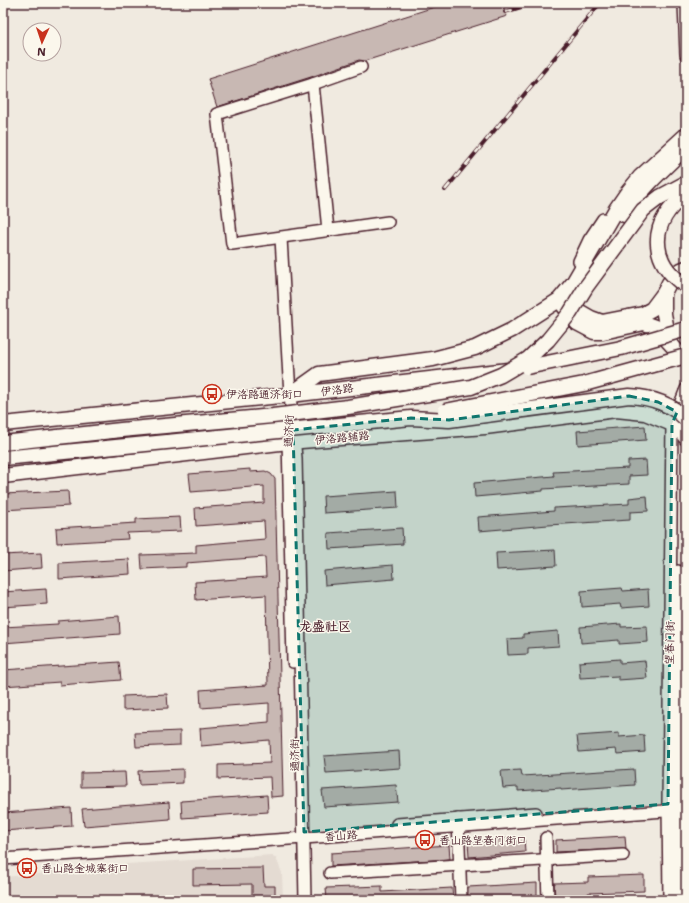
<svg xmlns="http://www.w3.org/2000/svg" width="689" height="903" viewBox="0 0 689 903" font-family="'Shantell Sans','LXGW WenKai TC',sans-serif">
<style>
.built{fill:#e4dbd2}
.building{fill:#c8b8b3;stroke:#4a1f2b}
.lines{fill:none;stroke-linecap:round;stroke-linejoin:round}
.minor-casing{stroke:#4a1f2b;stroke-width:14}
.major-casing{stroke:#4a1f2b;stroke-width:17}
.minor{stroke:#fbf7ec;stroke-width:11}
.major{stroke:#fbf7ec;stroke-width:14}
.rail-casing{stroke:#4a1f2b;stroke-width:4}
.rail{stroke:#fbf7ec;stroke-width:2.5;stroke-dasharray:8;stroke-linecap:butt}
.major-bridge-casing{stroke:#4a1f2b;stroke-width:17;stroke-linecap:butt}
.major-bridge{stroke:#fbf7ec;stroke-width:14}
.marked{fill:#0f766e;fill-opacity:0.2;stroke:#0f766e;stroke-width:3;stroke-dasharray:8 5;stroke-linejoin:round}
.labels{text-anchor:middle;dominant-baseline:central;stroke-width:3;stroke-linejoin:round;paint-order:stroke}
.street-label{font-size:11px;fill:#4a1f2b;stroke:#fbf7ec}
.poi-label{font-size:11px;fill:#4a1f2b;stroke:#fbf7ec;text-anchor:start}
.quarter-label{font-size:13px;font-weight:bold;fill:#4a1f2b;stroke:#fbf7ec}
</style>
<rect width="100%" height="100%" fill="#f0eae0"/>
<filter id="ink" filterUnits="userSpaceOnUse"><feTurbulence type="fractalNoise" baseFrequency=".025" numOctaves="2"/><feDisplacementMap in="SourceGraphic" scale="8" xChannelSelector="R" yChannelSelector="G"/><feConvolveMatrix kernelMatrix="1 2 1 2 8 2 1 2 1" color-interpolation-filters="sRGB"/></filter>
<g filter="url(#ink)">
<polygon class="built" points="272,855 274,858 276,858 282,873 283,900 3,900 3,877 40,874 61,868"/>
<g class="building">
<polygon points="447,3 502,3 507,16 365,61 359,60 311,77 217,107 208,79"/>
<polygon points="645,426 646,440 578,445 577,431"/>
<polygon points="646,460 647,475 629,476 629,484 543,489 543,491 475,497 474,483 554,476 553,472 628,468 628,461"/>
<polygon points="250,469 250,472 265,471 271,474 275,479 283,796 271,797 270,777 218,779 218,765 270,763 269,740 201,746 200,728 269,722 269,703 201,708 200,690 268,685 266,595 196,600 195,582 266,577 265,557 186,563 186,567 142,569 141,555 196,553 196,545 265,539 264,521 196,526 195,508 264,503 264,486 191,492 189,474"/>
<polygon points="68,491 69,506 3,510 3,494"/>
<polygon points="397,491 398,508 324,513 323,496"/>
<polygon points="647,496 648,511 630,512 630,520 548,525 479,531 478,517 554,511 554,508 629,504 629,498"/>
<polygon points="180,517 181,531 127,533 128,539 57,543 56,528 136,523 136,519"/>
<polygon points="402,528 403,544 329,549 328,533"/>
<polygon points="555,550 556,566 497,570 496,553"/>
<polygon points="41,553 42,568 3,571 3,555"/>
<polygon points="129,559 130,574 59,579 59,563"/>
<polygon points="393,565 394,579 325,585 324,571"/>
<polygon points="622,588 623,591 648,589 649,606 621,608 620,604 582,607 581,591"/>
<polygon points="46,589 47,604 3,607 3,592"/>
<polygon points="119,616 120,634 3,643 3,627 58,624 58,621"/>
<polygon points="621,624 621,627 647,626 648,642 619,644 619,640 581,643 580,627"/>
<polygon points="558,631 559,646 528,648 528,654 508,655 507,639 523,638 523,634"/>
<polygon points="620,659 620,663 645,661 647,678 618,680 618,676 580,678 579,662"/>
<polygon points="119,662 121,680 60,685 60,682 3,686 3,670"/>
<polygon points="167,694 168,708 123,710 123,696"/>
<polygon points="180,731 180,745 136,747 135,733"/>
<polygon points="619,733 619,737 644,735 645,752 617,754 616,749 579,752 577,736"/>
<polygon points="399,751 400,768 326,773 324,756"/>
<polygon points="183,769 183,783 139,785 138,771"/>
<polygon points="634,769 635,785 561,790 561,788 518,791 518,787 503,788 501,771 521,770 522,776"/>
<polygon points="125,772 126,786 81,787 81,773"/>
<polygon points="396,785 398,802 324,807 322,790"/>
<polygon points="267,795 268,812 182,818 181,801"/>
<polygon points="169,802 170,819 84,826 82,809"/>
<polygon points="71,808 72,826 3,831 3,813"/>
<polygon points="625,836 626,849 556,852 556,840"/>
<polygon points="524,837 525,852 469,857 468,842"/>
<polygon points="449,845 450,859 331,866 331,853"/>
<polygon points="263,868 264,886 275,886 275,900 252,900 252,884 193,885 193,869"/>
<polygon points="644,875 644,891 588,893 588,897 555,898 554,883 588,882 588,877"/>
<polygon points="537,883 537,897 468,900 468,887"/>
<polygon points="382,886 382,892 452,888 453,900 327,900 326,888"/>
</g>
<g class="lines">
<g class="minor-casing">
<g id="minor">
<polyline points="684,3 686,55"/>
<polyline points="361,67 313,84 217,114 232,244 388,222"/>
<polyline points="313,84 328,230"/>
<polyline points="281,238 290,395 296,458 305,900"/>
<polyline points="579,261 589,240 603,219"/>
<polyline points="288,438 293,662"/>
<polyline points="458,819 461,900"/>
<polyline points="397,824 536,813"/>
<polyline points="546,838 548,900"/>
<polyline points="3,859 304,838 678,810"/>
<polyline points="330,873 623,855"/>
<polyline points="669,900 668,804 672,424 686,389"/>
<polyline points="678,900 678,571"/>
</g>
</g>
<g class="major-casing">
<g id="major">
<path d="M 624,215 C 639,192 658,174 678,155"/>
<polyline points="664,293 664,314 669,341"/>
<polyline points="565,303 591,318 602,322 643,314 652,309 664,293 669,283 681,270 686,268"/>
<polyline points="563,305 577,323 594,332 603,332 644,323 655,327 678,352 686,358"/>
<polyline points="291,394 319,374 433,359 475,348 512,330 559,300 573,283 616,209 627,193 640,177 686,135"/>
<polyline points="3,424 290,395 508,370"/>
<polyline points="3,476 288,442 485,427 616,410 645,413 672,424 679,429 686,438"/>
</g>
</g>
<use href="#minor" class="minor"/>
<use href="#major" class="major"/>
<g class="rail-casing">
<g id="rail">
<polyline points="505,12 534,3"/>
<polyline points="445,190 600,3"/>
</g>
</g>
<use href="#rail" class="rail"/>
<g class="major-bridge-casing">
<g id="major-bridge">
<path d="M 686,195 C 649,220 648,262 686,286"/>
<polyline points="527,367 621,348 686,329"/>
<polyline points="445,411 584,384 686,356"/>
<polyline points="3,443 121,430 273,416 348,407 471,387 501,375 528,359 548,340 570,313 586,287 643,210 660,197 686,183"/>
<path d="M 3,458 L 411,418 L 449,420 L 629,396 C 650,397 671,404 686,419"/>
</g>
</g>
<use href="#major-bridge" class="major-bridge"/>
</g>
</g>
<path class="marked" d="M 629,396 L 658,402 L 677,412 L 672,424 L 668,804 L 304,832 L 293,430 L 411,418 L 449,420 Z"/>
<defs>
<g id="bus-ring" transform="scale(1)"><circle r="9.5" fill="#fbf7ec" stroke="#c8321e" stroke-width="1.5"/><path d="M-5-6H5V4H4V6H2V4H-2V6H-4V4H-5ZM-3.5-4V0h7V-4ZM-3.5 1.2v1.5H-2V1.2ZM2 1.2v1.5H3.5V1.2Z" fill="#c8321e"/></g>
</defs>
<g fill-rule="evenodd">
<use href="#bus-ring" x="212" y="394"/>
<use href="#bus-ring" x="425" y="840"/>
<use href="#bus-ring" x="27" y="868"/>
</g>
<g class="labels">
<g class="street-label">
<text transform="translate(337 390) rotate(-7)">伊洛路</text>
<text transform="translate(289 431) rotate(-88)">通济街</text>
<text transform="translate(342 438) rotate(-5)">伊洛路辅路</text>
<text transform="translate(670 643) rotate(-89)">望春门街</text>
<text transform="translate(295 755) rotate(-91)">通济街</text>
<text transform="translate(341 836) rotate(-4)">香山路</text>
</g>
<g class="poi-label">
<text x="226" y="394">伊洛路通济街口</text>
<text x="439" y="840">香山路望春门街口</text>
<text x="41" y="868">香山路金城寨街口</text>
</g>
<g class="quarter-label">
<text x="325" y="626">龙盛社区</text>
</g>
</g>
<rect width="689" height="903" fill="none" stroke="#fbf7ec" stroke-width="16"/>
<rect x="8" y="8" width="673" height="887" fill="none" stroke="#4a1f2b" stroke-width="1.5" filter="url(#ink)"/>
<g transform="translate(42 42) rotate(183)"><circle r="19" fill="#fbf7ec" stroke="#b4a19f"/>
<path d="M0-3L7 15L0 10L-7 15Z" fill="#c8321e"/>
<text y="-6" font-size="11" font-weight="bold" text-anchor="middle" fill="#4a1f2b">N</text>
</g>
</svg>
